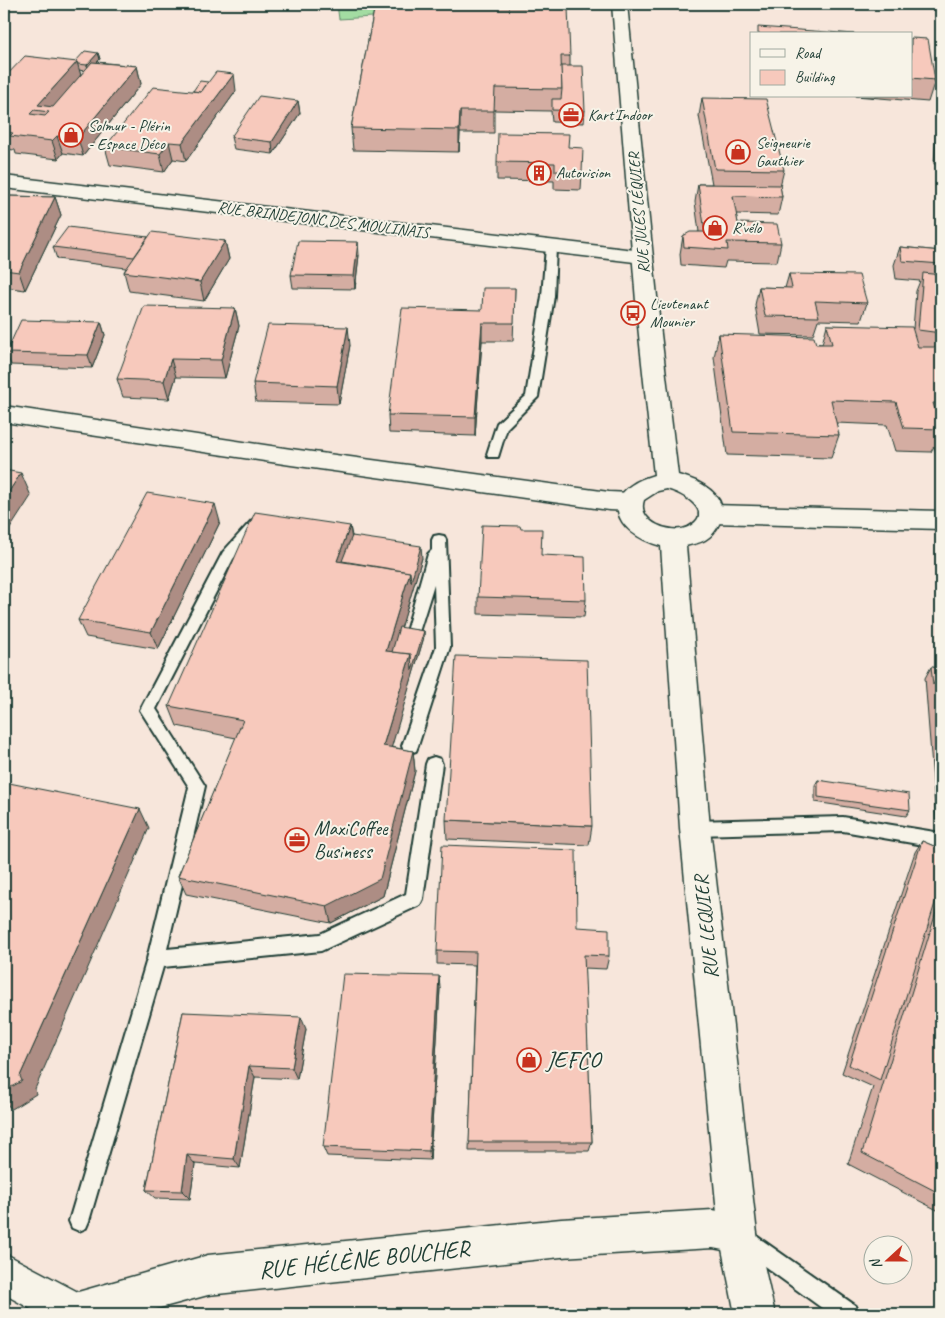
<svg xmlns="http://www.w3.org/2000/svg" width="945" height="1318" viewBox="0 0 945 1318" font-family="Caveat,sans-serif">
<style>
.built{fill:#f7e6db;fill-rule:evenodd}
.green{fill:#a3dca2;stroke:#618c6b}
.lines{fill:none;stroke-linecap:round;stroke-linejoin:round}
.service-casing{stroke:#1f3d34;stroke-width:4}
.minor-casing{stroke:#1f3d34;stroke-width:3}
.tertiary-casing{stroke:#1f3d34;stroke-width:3}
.service{fill:#f7f3e8;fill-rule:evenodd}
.minor{fill:#f7f3e8;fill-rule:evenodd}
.tertiary{fill:#f7f3e8;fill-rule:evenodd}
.wall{fill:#d4ada2;stroke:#1f3d34;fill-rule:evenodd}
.shaded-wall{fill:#ad8d84;stroke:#1f3d34}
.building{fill:#f7c9bc;stroke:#1f3d34;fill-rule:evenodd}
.labels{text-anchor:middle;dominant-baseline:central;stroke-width:4;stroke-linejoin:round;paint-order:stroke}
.far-poi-label{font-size:16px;fill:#1f3d34;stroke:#f7f3e8;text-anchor:start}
.far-street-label{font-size:16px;fill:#1f3d34;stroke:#f7f3e8}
.poi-label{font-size:20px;fill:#1f3d34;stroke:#f7f3e8;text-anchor:start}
.street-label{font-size:20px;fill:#1f3d34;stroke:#f7f3e8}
.near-poi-label{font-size:24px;fill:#1f3d34;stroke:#f7f3e8;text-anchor:start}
.near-street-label{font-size:24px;fill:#1f3d34;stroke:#f7f3e8}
</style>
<rect width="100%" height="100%" fill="#f7f3e8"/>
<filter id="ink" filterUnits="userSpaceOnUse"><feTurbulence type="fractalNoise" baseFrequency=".02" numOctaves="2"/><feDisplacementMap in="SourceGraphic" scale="10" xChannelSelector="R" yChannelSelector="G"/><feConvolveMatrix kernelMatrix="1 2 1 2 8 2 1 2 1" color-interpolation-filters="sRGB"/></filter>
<g filter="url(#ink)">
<path class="built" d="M 4,4 L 941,4 L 941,1314 L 4,1314 ZM 751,34 L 911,34 L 911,96 L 751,96 ZM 872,1246 L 902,1246 L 902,1276 L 872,1276 Z"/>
<polygon class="green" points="337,4 591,4 339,19"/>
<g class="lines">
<g class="service-casing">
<g id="service">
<polygon points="551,244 556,247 554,296 538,397 507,428 499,454 498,457 488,457 487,454 497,423 526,396 542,296 546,247"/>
<polygon points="257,518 262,520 264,523 233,559 156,709 205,786 167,949 320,934 406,894 426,764 428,759 434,757 440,759 442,764 423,899 420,905 321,951 163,967 89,1221 86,1228 79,1231 72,1228 69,1221 147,959 189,787 140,710 223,552 252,520"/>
<polygon points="439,535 444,536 446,540 450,647 418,746 416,751 410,753 404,751 402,746 436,647 434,584 419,632 414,634 409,632 407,628 428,554 432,550 432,540 434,536"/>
<polygon points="843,817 941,833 941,848 843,831 695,835 689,833 687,828 689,823 695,821"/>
<polygon points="745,1230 752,1233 856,1306 859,1314 830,1314 738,1247 735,1240 738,1233"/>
</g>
</g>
<g class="minor-casing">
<g id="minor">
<polygon points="4,176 643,251 650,253 653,257 650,261 643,263 4,188"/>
<polygon points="4,406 291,449 609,492 631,493 640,496 643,502 640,508 631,511 609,510 291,465 4,422"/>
<polygon points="711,505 941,511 941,529 711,523 702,520 699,514 702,508"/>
<polygon points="713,1210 738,1215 752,1220 757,1234 752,1248 738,1253 713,1248 561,1257 208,1295 138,1314 40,1314 4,1294 4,1253 78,1292 208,1255 561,1219"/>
</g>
</g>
<g class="tertiary-casing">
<path id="tertiary" d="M 612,4 L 627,4 L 660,326 L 678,475 C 699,480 730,495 720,522 C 717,529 712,536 705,540 C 700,543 692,544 686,546 L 710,828 L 757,1234 L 775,1314 L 735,1314 L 719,1234 L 680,828 L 661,546 C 612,533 598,491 654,475 L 638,326 ZM 667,489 C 682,493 717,512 688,527 C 672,535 636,522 644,500 L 658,491 Z"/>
</g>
<use href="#service" class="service"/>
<use href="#minor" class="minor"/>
<use href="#tertiary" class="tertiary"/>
</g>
<g class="wall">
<polygon points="375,5 570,56 570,66 585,111 584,123 552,122 551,111 494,110 494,133 460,133 459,152 353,150 351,128"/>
<polygon points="911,38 935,80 928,102 855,96 911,96"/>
<path d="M 98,53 L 100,59 L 97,62 L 137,66 L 141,84 L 83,156 L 63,153 L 58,159 L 16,154 L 15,150 L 4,149 L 4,78 L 75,62 ZM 79,70 L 84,71 L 81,75 Z"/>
<polygon points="193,91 236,91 186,161 173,159 164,172 110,165 105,147"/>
<polygon points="702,98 784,170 780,186 782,197 778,215 736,214 738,223 781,243 777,262 726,261 724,268 681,265 680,254 683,236 699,232 695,202 698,184 712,184 699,116"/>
<polygon points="298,101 300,113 273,154 234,149 231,137"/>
<polygon points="941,116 941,165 934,164 936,131"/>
<polygon points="568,147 582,172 581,190 554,189 554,181 497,180 497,162"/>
<polygon points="4,190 6,196 55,197 61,215 25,290 4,287"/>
<polygon points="148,237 225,241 229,259 204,301 129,291 124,272 126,268 57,259 53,247"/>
<polygon points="900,247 941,251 941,471 934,446 931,452 895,451 887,425 836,423 839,435 831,458 727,455 714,357 719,334 822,344 827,325 913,329 916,291 920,281 896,279 894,265"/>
<polygon points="359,255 355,289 293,288 291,275"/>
<polygon points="789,274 867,303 861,321 818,320 813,335 760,334 755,305 759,287 785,288"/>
<polygon points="515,288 513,341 482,341 475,436 389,433 388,415 482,310"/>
<polygon points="235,308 239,326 225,378 176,377 169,399 123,397 117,379"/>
<polygon points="101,322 105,335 92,368 11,365 6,353"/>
<polygon points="350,345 339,404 256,402 253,383"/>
<polygon points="220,522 158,649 86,637 78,620"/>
<polygon points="350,526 352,536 422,558 401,628 424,631 424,637 391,747 413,751 415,771 383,896 331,923 186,894 178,876 236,738 177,726 169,706"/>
<polygon points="521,529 541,555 586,600 584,617 478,614 478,597"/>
<polygon points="931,667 941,668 941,820 936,820 925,678"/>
<polygon points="818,780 910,810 906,816 815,802 815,785"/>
<polygon points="446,820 592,826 589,845 447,839"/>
<polygon points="922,841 941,849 941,1212 848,1164 873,1087 842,1073 915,852"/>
<polygon points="577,927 609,956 606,969 584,968 592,1142 589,1151 469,1151 475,965 437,964 437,951"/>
<polygon points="440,988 430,1160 327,1156 323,1147"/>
<polygon points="183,1012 306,1029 297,1079 255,1077 240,1168 195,1164 190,1199 155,1198 146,1190"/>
</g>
<g class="shaded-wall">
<polygon points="98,53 100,59 89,71 87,65"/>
<polygon points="77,62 82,79 49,112 38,105"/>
<polygon points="137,66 141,84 83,156 78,138"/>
<polygon points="234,74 236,91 186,161 182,143"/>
<polygon points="298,101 300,113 273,154 272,142"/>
<polygon points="460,111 460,133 459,152 459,130"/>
<polygon points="57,136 63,153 58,159 52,141"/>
<polygon points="169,142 173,159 164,172 160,154"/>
<polygon points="55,197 61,215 25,290 19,272"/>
<polygon points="225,241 229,259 204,301 200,282"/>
<polygon points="358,242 359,255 355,289 354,276"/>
<polygon points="235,308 239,326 225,378 221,360"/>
<polygon points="101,322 105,335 92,368 88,355"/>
<polygon points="482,323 482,341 475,436 475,417"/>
<polygon points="348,327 350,345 339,404 337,386"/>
<polygon points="171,359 176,377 169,399 164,381"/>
<polygon points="21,473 31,496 4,538 4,499"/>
<polygon points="215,504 220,522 158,649 151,632"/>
<polygon points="350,526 353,548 345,571 337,561"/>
<polygon points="421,546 422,558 390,666 386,651 410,572"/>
<polygon points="424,631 424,637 386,766 383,746 411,654"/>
<polygon points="413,751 415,771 383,896 331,923 327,906"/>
<polygon points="140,809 149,828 35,1089 36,1094 12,1109 4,1102 4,1091 20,1076"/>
<polygon points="439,976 440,988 430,1160 429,1151"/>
<polygon points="301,1017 306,1029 297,1079 292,1068"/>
<polygon points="249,1066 255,1077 240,1168 234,1159"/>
<polygon points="187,1155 195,1164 190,1199 182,1191"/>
</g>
<g class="building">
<polygon points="375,5 568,8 570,56 561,56 562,89 495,88 494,111 460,111 459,130 351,128"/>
<polygon points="758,27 855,34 758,34"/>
<polygon points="911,38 928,39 935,80 911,78"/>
<polygon points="85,51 98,53 87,65 78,64 77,62 75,62"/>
<path d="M 25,56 L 77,62 L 38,105 L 53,107 L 92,62 L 137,66 L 78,138 L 57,136 L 52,141 L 10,136 L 13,133 L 4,132 L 4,78 ZM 34,110 L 49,112 L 45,116 L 30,114 Z"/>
<polygon points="561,66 583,66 585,111 552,110 552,99 561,99 562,89"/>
<polygon points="216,72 234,74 182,143 169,142 160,154 105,147 153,87 201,92"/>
<polygon points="200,81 208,82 201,92 193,91"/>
<polygon points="259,96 298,101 272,142 231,137"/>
<polygon points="702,98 766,99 784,170 715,169"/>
<polygon points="498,133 569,134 568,147 583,148 582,172 555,171 555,163 497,162"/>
<polygon points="698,184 780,185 782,197 733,196 738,223 777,224 781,243 727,242 728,250 684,247 683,236 690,232 705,232"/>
<polygon points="4,196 55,197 19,272 4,270"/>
<polygon points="68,227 148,237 134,257 53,247"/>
<polygon points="152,232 225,241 200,282 124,272"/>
<polygon points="298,241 358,242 354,276 291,275"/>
<polygon points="900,247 941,251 941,264 902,261"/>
<polygon points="923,273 941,275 941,333 918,330"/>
<polygon points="789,274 859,275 867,303 815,301 819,317 765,316 759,287 792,288"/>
<polygon points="483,288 515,288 514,323 482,323 475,417 388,415 402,308 482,310"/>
<polygon points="144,306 235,308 221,360 171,359 164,381 117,379"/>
<polygon points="21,320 101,322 88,355 6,353"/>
<polygon points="268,325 348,327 337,386 253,383"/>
<polygon points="827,325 912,327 918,347 941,347 941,403 933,403 941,429 904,428 896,402 831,400 839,435 733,432 719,334 814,337 816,344 832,344"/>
<polygon points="937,412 941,412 941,426"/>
<polygon points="4,470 21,473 4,499"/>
<polygon points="147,493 215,504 151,632 78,620"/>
<polygon points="255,512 350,526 337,561 410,572 386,651 411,654 383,746 413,751 380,879 327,906 178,876 243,720 169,706"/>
<polygon points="482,525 520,526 521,529 542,529 541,555 585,557 586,600 478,597"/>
<polygon points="352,536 421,546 411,582 410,572 342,561"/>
<polygon points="399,627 424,631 412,670 411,654 392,652"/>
<polygon points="456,656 587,660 592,826 446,820"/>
<polygon points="931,667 941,668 941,676 938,676 933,685"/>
<polygon points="938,676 941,676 941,710"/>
<polygon points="818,780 909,794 910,810 818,797"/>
<polygon points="4,782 140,809 20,1076 22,1081 4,1091"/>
<polygon points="922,841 941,849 941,884 880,1080 849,1065"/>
<polygon points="442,845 576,850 577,927 609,929 609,956 584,955 592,1142 469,1142 476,952 437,951"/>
<polygon points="941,896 941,1194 862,1153"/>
<polygon points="343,974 439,976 429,1151 323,1147"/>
<polygon points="183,1012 301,1017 292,1068 249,1066 234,1159 187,1155 182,1191 146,1190"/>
</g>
</g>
<defs>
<g id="office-ring" transform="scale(1.25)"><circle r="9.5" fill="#f7f3e8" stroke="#c8321e" stroke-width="1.5"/><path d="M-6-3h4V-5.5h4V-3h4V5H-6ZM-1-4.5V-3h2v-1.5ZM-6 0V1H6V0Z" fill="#c8321e"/></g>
<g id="shop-ring" transform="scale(1.25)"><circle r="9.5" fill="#f7f3e8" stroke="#c8321e" stroke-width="1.5"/><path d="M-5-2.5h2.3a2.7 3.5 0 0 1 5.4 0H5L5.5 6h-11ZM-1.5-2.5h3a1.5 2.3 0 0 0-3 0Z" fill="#c8321e"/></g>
<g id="building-ring" transform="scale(1.25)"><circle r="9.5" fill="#f7f3e8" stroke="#c8321e" stroke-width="1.5"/><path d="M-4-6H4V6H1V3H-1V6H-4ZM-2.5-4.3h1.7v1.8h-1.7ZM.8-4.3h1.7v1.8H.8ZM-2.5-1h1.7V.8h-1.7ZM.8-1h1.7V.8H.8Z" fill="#c8321e"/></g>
<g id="bus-ring" transform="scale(1.25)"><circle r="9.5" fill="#f7f3e8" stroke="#c8321e" stroke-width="1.5"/><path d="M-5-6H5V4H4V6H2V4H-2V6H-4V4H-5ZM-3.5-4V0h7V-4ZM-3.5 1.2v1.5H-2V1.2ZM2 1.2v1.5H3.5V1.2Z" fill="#c8321e"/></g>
</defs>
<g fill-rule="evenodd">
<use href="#office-ring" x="571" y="115"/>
<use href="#shop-ring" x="71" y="135"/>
<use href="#shop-ring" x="738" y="152"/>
<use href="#building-ring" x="539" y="173"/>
<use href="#shop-ring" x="715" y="228"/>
<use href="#bus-ring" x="633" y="313"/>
<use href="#office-ring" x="297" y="840"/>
<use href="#shop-ring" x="529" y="1060"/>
</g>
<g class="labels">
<g class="far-poi-label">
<text x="588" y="115">Kart'Indoor</text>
<text x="88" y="126">Solmur - Plérin<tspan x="88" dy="18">- Espace Déco</tspan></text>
<text x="756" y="143">Seigneurie<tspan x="756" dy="18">Gauthier</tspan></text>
<text x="556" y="173">Autovision</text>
<text x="732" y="228">R'vélo</text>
<text x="650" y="304">Lieutenant<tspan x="650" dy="18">Mounier</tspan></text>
</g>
<g class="far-street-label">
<text transform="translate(639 213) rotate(-95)">RUE JULES LÉQUIER</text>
<text transform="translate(323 220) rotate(7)">RUE BRINDEJONC DES MOULINAIS</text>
</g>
<g class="poi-label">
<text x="314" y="828">MaxiCoffee<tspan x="314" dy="23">Business</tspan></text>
</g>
<g class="street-label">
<text transform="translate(706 927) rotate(-96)">RUE LEQUIER</text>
</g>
<g class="near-poi-label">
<text x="546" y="1060">JEFCO</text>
</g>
<g class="near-street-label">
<text transform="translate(364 1259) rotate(-6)">RUE HÉLÈNE BOUCHER</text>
</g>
</g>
<rect width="945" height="1318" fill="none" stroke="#f7f3e8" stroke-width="20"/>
<rect x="10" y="10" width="925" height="1298" fill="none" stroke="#1f3d34" stroke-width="2" filter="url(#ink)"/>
<rect x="750" y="32" width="162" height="65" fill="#f7f3e8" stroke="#a1aaa0"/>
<rect x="760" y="49" width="25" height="8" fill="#f7f3e8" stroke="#a1aaa0"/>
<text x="795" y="58" font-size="15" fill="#1f3d34">Road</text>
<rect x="760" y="70" width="25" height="15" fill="#f7c9bc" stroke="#a1aaa0"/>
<text x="795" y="82" font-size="15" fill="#1f3d34">Building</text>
<g transform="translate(888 1260) rotate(249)"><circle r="24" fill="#f7f3e8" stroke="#a1aaa0"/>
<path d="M0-4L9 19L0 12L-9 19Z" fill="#c8321e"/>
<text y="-8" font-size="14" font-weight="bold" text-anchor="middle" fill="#1f3d34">N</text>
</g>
</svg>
